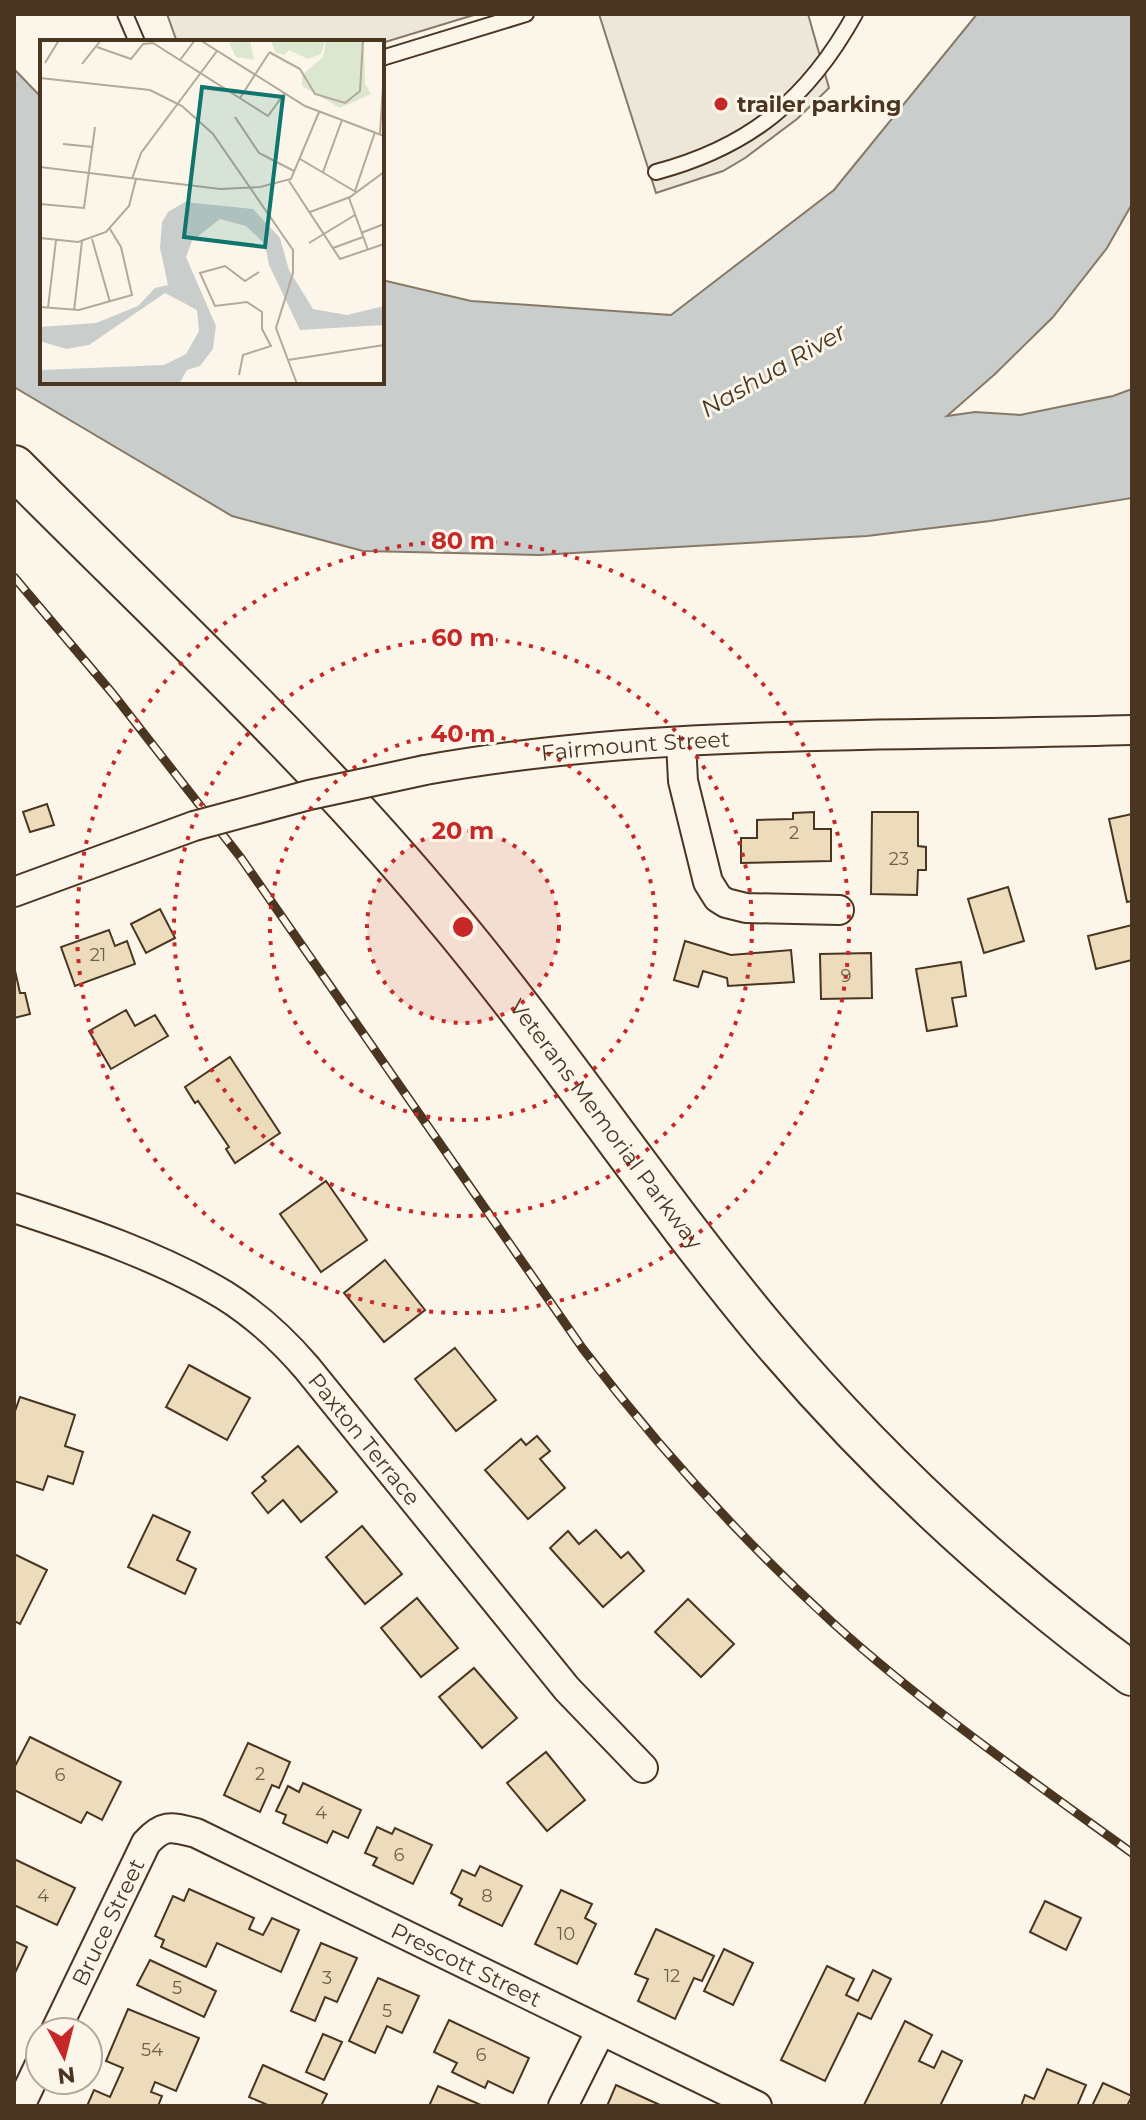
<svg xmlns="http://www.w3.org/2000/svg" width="1146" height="2120" viewBox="0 0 1146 2120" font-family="Montserrat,sans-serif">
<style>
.parking{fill:#ede7d9;stroke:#887966;stroke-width:2}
.water{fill:#c9cecd;stroke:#887966;stroke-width:2}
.building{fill:#ecdcbc;stroke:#4a3520;stroke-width:2}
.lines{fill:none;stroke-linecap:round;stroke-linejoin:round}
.lane-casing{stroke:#4a3520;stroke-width:18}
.street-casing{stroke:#4a3520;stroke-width:32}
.secondary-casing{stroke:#4a3520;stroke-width:46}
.lane{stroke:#fbf6e9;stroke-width:14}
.street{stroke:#fbf6e9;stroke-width:28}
.secondary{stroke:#fbf6e9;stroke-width:42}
.rail-casing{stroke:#4a3520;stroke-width:9}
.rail{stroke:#fbf6e9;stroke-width:6;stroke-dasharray:18;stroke-linecap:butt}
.street-bridge-casing{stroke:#4a3520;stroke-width:32;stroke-linecap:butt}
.street-bridge{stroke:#fbf6e9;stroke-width:28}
.ring{fill:none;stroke:#c62828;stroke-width:4;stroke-dasharray:4 8}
.poi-dot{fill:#c62828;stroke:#fbf6e9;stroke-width:3}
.labels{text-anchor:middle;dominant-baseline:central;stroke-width:6;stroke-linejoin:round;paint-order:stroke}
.number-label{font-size:18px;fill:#725f47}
.poi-label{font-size:22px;font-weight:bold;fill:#4a3520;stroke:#fbf6e9;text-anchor:start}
.street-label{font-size:22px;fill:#4a3520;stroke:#fbf6e9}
.water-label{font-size:24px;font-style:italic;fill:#4a3520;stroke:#fbf6e9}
.inset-road{fill:none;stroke:#b4a999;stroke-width:2}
.view{fill:#0f766e;fill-opacity:0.15;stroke:#0f766e;stroke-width:4}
.inset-edge{fill:none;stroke:#4a3520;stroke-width:4}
.centre{fill:#c62828;stroke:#fbf6e9;stroke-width:4}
.ring-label{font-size:24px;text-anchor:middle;font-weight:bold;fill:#c62828;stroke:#fbf6e9;stroke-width:6;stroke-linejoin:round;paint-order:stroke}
</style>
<rect width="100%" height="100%" fill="#fbf6e9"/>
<g class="parking">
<polygon points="167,14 477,14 382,43 177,42"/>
<polygon points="599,14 808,14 829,88 797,119 745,158 723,171 656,193"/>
</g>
<polygon class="water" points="977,14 1132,14 1132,204 1107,248 1053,317 995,374 947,416 975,412 1020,415 1113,396 1132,389 1132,498 990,521 867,536 539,555 363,551 232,516 14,387 14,69 42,98 42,382 382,382 382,280 471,301 671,315 834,190"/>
<g class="building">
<polygon points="47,804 54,825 30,832 23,812"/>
<polygon points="814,812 814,829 831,829 831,861 741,863 741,838 757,838 757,820 793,819 793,813"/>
<polygon points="872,812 918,812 918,846 926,847 926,870 918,870 917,895 871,894"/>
<polygon points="1132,814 1132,901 1127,902 1109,819"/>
<polygon points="1008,887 1024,941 984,953 968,899"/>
<polygon points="160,909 175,938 146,953 131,924"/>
<polygon points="1132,925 1132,960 1096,969 1088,936"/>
<polygon points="109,930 115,946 127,941 135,964 75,986 61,947"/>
<polygon points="685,941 731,955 791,950 794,982 728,986 727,978 703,971 698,987 674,980"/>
<polygon points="871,953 872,998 821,999 820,954"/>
<polygon points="961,962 966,996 952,998 957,1026 927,1031 916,969"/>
<polygon points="14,966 20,993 25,993 30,1014 14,1018"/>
<polygon points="126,1010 135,1026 155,1015 168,1036 111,1069 89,1031"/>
<polygon points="230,1057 280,1133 235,1163 226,1149 229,1147 198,1101 195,1103 185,1087"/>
<polygon points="326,1181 367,1240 321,1272 280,1214"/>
<polygon points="385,1260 425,1310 384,1342 344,1293"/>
<polygon points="455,1348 496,1400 456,1431 415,1379"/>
<polygon points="189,1365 250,1398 227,1440 166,1407"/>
<polygon points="20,1397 75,1415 65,1446 83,1452 73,1484 48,1476 43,1490 14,1481 14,1414"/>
<polygon points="537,1436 550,1451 540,1459 565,1488 528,1519 485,1470 521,1439 526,1445"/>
<polygon points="298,1446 337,1492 301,1522 283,1500 268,1513 252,1493 266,1481 262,1477"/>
<polygon points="153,1515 190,1532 177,1560 196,1569 185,1594 128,1567"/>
<polygon points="362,1526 402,1574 365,1604 326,1557"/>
<polygon points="596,1530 621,1558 628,1552 644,1571 603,1607 550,1548 568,1531 579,1544"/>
<polygon points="14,1554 47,1570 20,1624 14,1621"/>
<polygon points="417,1598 458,1648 421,1677 381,1628"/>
<polygon points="688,1599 734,1644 701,1677 655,1632"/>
<polygon points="474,1668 517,1718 482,1748 439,1697"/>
<polygon points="30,1737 121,1782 102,1820 87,1812 81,1823 14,1790 14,1768"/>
<polygon points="248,1743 290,1762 279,1788 272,1785 260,1812 224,1795"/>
<polygon points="546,1752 585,1800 547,1831 507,1783"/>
<polygon points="303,1783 361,1810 348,1838 333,1831 327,1843 283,1823 286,1815 276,1811 288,1786 299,1792"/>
<polygon points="377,1827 392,1834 395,1828 432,1845 413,1884 373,1865 377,1858 365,1853"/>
<polygon points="14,1859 75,1888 57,1925 14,1905"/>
<polygon points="480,1866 522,1886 502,1926 459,1905 462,1899 451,1893 462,1870 475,1876"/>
<polygon points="189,1889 254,1918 249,1929 263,1935 272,1918 299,1930 281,1972 217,1943 206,1967 161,1947 164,1940 155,1936 173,1896 184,1901"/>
<polygon points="561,1890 592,1904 585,1918 596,1924 577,1964 535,1944"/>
<polygon points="1045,1901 1081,1918 1066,1950 1030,1932"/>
<polygon points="656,1929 714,1956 702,1981 694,1978 675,2019 638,2001 648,1979 635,1974"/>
<polygon points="14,1941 27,1947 14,1975"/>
<polygon points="321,1943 357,1958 337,2002 325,1997 315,2021 291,2011"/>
<polygon points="724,1949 753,1963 733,2005 704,1991"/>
<polygon points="150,1960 216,1991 204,2017 137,1985"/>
<polygon points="827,1966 854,1979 846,1995 858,2001 873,1970 891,1979 871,2019 858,2013 825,2081 781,2060"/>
<polygon points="378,1978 419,1996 402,2033 387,2026 375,2053 349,2041"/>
<polygon points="128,2009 199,2038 176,2091 155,2082 151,2092 162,2096 158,2106 87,2106 94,2090 110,2097 123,2068 106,2061"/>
<polygon points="449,2020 529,2058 513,2093 488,2081 485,2088 452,2072 457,2063 434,2052"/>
<polygon points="905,2021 932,2035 919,2061 934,2068 942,2051 962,2061 940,2106 865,2106 864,2105"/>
<polygon points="323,2034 342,2042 324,2080 306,2072"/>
<polygon points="263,2065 327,2094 321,2106 270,2106 249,2097"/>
<polygon points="1047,2069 1086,2085 1077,2106 1021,2106 1025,2095 1034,2099"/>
<polygon points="1103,2083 1132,2096 1127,2106 1092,2106"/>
<polygon points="616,2085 660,2105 660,2106 607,2106"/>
<polygon points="438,2086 483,2106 429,2106"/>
</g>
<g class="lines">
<g class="lane-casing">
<g id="lane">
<polyline points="125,14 137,42"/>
<polyline points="382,58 526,14"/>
<path d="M 656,172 C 750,147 808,99 855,14"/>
</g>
</g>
<g class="street-casing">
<g id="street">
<polyline points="681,742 683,781 708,882 718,898 726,903 746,908 839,910"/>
<path id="s1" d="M 425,770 C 657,728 897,737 1132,730"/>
<polyline points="14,892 194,826"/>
<path id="s2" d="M 14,1208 C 82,1230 163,1258 224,1295 C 256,1315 283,1340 307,1368 L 567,1689 L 643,1768"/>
<path id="s3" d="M 55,2032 L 146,1843 C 164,1823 172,1827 196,1833 L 757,2106"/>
<polyline points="20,2106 40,2064"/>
<polyline points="563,2106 600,2032"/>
</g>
</g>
<g class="secondary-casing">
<g id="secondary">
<path id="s4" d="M 14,467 C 158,612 310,752 440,909 C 554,1044 651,1193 764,1329 C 873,1459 995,1573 1132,1674"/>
</g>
</g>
<use href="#lane" class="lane"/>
<use href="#street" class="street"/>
<use href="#secondary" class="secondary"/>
<g class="rail-casing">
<path id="rail" d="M 14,577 L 113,694 L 241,858 L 583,1349 C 658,1447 742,1540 833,1623 C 926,1707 1031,1780 1132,1853"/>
</g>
<use href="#rail" class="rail"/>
<g class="street-bridge-casing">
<polyline id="street-bridge" points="194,826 309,795 425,770"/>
</g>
<use href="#street-bridge" class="street-bridge"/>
</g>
<circle cx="463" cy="927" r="96" fill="#c62828" fill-opacity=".12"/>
<g class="ring">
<circle cx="463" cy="927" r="96"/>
<circle cx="463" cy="927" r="193"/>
<circle cx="463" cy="927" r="289"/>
<circle cx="463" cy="927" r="386"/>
</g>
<circle class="poi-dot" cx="721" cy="104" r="8"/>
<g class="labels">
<g class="number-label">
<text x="794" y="833">2</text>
<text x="899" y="859">23</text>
<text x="98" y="955">21</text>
<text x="846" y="976">9</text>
<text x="260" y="1774">2</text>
<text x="60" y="1775">6</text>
<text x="321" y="1813">4</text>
<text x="399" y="1855">6</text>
<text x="43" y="1896">4</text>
<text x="487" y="1896">8</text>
<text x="566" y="1934">10</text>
<text x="672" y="1976">12</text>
<text x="327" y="1978">3</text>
<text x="177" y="1988">5</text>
<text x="387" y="2011">5</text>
<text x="152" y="2050">54</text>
<text x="481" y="2055">6</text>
</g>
<g class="poi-label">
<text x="737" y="104">trailer parking</text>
</g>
<g class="street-label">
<text stroke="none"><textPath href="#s1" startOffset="212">Fairmount Street</textPath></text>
<text stroke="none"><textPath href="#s4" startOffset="886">Veterans Memorial Parkway</textPath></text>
<text stroke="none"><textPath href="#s2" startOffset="430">Paxton Terrace</textPath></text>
<text stroke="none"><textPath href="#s3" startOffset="122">Bruce Street</textPath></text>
<text stroke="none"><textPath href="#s3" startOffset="566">Prescott Street</textPath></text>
</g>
<g class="water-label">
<text transform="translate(773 370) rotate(-30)">Nashua River</text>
</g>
</g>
<g transform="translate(40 40)">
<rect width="344" height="344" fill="#fbf6e9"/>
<path d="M 210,0 L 214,20 L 196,17 L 189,3 ZM 230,0 L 285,0 L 281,14 L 268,19 L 249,10 L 245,15 L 236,13 ZM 286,0 L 324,0 L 325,44 L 331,54 L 300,68 L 262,46 L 262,35 L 283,17 Z" fill="#dce7d0"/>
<path d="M 145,162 L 213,169 L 240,198 L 249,230 L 273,269 L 307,275 L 344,266 L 344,285 L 260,290 L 229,225 L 225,204 L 206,186 L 180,179 L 152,201 L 146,217 L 176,286 L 173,309 L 160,326 L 147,330 L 139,344 L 0,344 L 0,330 L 124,325 L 146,314 L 159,291 L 157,270 L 125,253 L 49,305 L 26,309 L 0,301 L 0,287 L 56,283 L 98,266 L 115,248 L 128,245 L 120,208 L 122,182 L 128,172 Z" fill="#c9cecd"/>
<path class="inset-road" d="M 160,0 L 265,66 L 344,96M 57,7 L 91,19 L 103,4 L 113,3 L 228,76 L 244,54M 229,12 L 260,29 L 275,54 L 305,63 L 320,51 L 323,0M 140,20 L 155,0M 5,23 L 19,0M 42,24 L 61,0M 0,38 L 110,50 L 142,66 L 173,94 L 253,210 L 253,233 L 236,288 L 257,344M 200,58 L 229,13M 195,77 L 219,113 L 254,131M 340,94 L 344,30M 23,104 L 53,107M 260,119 L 316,152M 0,127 L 180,149 L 220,147 L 251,139 L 279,72M 283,132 L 302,80M 92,139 L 101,113 L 177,11M 249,141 L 300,219 L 344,204M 315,151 L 335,92M 309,158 L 328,210M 0,164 L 44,168 L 55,87M 270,172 L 310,157 L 344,132M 321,193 L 344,184M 0,198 L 38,202 L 66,192 L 89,166 L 96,139M 52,199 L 70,262M 269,203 L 315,175M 293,208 L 323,197M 0,267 L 39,270 L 92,255 L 81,207 L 70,189M 8,268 L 16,200M 34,271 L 42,201M 248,320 L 344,305M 199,335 L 203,315 L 231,306 L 222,289 L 222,272 L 207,262 L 175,266 L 160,233 L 185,226 L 205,241 L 219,232"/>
<path class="view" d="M 162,47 L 243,57 L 225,207 L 144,197 Z"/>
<rect width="344" height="344" class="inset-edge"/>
</g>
<circle cx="463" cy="927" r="12" class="centre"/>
<g class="ring-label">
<text x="463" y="549">80 m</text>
<text x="463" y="646">60 m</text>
<text x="463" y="742">40 m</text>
<text x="463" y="839">20 m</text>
</g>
<rect width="1146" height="2120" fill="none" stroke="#4a3520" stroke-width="32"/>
<g transform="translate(64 2056) rotate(173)"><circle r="38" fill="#fbf6e9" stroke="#b4a999" stroke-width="2"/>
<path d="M0-6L14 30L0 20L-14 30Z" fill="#c62828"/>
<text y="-12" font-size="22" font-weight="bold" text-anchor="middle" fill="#4a3520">N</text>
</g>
</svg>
